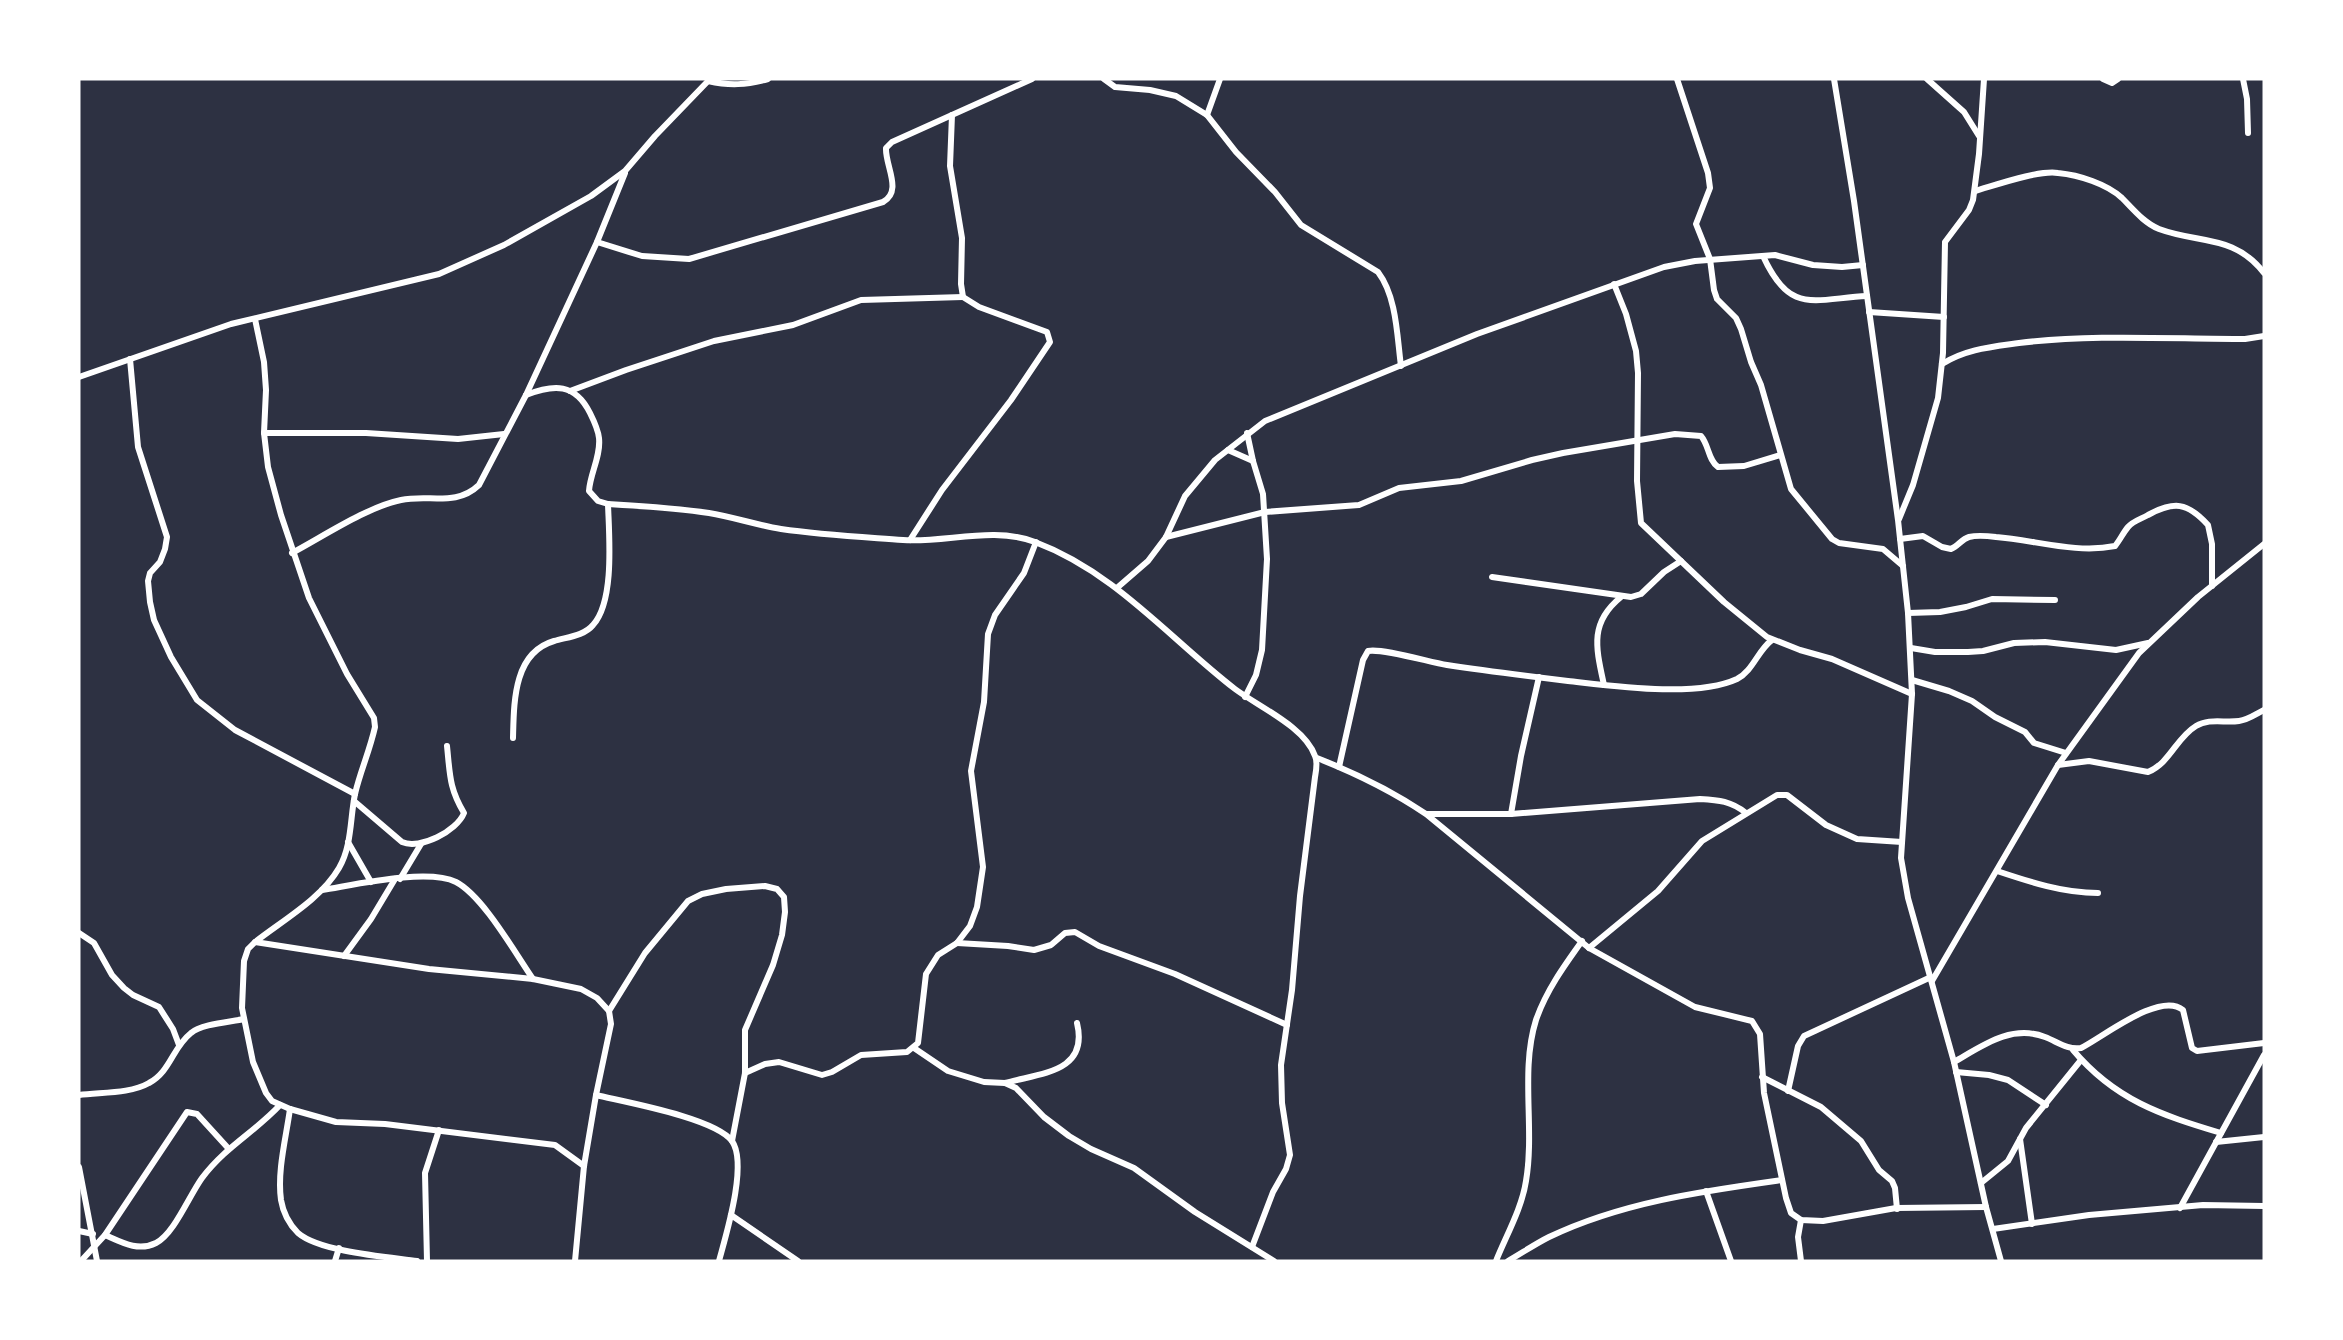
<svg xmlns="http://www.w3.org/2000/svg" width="2343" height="1340" viewBox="0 0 2343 1340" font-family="Cabin,sans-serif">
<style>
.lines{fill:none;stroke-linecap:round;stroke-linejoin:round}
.minor{stroke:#fff;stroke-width:6}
</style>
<rect width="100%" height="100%" fill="#2d3142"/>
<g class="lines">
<g class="minor">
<path d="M 1104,79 L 1115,87 L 1150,90 L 1176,96 L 1207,115 L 1236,152 L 1275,192 L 1301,225 L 1378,272 C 1397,297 1397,337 1401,366"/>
<polyline points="1677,79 1708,173 1710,188 1696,224 1710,259 1714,290 1717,299 1736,318 1741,329 1751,362 1761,385 1791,489 1832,539 1839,543 1883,549 1903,566"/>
<polyline points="1834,79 1854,201 1898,520 1908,613 1912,694 1901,858 1908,898 1954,1062 1986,1207 2001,1261"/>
<polyline points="1927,79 1964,112 1979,136"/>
<polyline points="2103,79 2112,83 2118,79"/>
<polyline points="2243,79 2247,99 2248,133"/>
<path d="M 708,81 C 730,86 746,85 768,79"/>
<polyline points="1207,115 1220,79"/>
<path d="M 1975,191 C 1996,185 2038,170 2058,173 C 2079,175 2107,184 2122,198 C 2133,209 2144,223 2159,229 C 2199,244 2234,234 2264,273"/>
<path d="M 597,242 L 642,256 L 689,259 L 883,202 C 903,191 885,166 886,148 L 892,142 L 1032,79"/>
<path d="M 1763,256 C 1790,315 1812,299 1867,296"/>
<polyline points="1614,284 1626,314 1636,351 1638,373 1637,481 1641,523 1724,602 1767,637 1800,650 1832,659 1912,694"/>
<polyline points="1869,312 1944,317"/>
<path d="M 255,319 L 264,362 L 266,390 L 264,433 L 268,467 L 281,515 L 309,598 L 347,674 L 374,718 L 375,727 C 370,750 360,772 355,794 C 350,818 352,846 339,868 C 321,899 283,920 255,942 L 248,949 L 244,961 L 242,1008 L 253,1062 L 266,1093 L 272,1101 L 290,1109 L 336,1122 L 385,1124 L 555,1145 L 584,1166"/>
<polyline points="130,359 138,447 167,537 165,549 160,562 150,573 148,581 150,602 154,620 171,657 197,700 235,730 355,794"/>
<path d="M 1942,364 C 1966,349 1991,347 2019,343 C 2094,334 2169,339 2245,339 L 2264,336"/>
<polyline points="79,377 231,324 439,274 504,245 591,196 625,171 655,136 710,79"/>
<polyline points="570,391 626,370 714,341 793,325 861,300 963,297"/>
<path d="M 526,395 C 554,384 575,383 590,413 C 594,421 598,429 599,438 C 601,456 590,474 589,491 L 598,501 L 608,504 C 641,506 676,508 709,513 C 733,517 757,525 781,529 C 822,535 863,537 903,540 C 946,543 993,526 1035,542 C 1115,572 1169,638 1235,689 C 1259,707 1305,727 1315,756 C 1318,762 1316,771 1315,777 L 1300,896 L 1292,990 L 1281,1065 L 1282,1103 L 1290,1155 L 1286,1169 L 1273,1192 L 1252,1247"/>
<polyline points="264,433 366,433 458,439 504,434"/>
<polyline points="1228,450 1253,461"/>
<polyline points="1899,519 1913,485 1938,398 1943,353 1945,242 1969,210 1973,200 1979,154 1984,79"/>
<path d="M 1166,537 L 1265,512 L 1359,505 L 1399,488 L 1461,481 L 1532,460 L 1563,453 L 1675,434 L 1701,436 C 1709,445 1708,460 1718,467 L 1744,466 L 1780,455"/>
<path d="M 1900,539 L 1923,536 L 1942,547 L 1951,549 C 1958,546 1962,539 1969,537 C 1977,535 1988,536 1996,537 C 2035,540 2076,554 2115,546 C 2120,540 2123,533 2128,527 C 2133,521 2141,519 2148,515 C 2174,501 2187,502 2208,525 L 2212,544 L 2212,586"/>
<polyline points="910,540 942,490 1011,400 1050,342 1047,332 979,307 963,297 961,284 962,238 950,166 952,115"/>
<path d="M 292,553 C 324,536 367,507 401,500 C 429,494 456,507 479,485 L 526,395 L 597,242 L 625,173"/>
<polyline points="1492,577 1631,597 1641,594 1664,572 1681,561"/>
<polyline points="1118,587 1148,561 1166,537 1185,496 1215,460 1265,421 1477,334 1664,267 1695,261 1775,255 1813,265 1842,267 1863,265"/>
<polyline points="1908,613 1940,612 1966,607 1992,599 2055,600"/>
<polyline points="1911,648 1935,652 1968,652 1983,651 2014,643 2045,642 2116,650 2148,643"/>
<polyline points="1912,680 1949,691 1972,701 1995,717 2025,732 2034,743 2066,753"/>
<path d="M 1604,685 C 1596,648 1589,623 1621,597"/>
<polyline points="1245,697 1256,675 1262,650 1267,559 1263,494 1253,461 1247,433"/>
<path d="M 513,738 C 514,703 513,653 554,641 C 567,637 584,636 593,625 C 615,601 609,535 608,504"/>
<path d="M 1317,758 C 1355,773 1392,791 1426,814 L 1589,948 L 1695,1007 L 1752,1021 L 1760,1034 L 1764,1093 L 1786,1198 L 1791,1213 L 1801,1220 L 1823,1221 L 1896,1208 L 1986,1207"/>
<path d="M 2058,765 L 2089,761 L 2148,772 C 2170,763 2176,738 2196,726 C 2209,718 2224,723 2239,721 C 2248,720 2256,714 2264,710"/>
<path d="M 1339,767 L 1363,660 L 1368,651 C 1382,648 1429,662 1447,665 C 1487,671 1527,676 1568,681 C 1613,686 1696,698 1737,679 C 1753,671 1758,650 1772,640"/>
<path d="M 354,801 L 402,842 C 420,850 457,831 464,813 C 449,788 450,774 447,746"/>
<path d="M 1427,814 L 1511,814 L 1700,799 C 1719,800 1731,801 1746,813"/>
<polyline points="1511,814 1521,756 1539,677"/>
<polyline points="348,842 371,882"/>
<path d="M 1997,871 C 2030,882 2063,893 2098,893"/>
<polyline points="400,879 421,844"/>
<path d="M 322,890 C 354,885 427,868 456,882 C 483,896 515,953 533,979"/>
<polyline points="79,933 94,943 112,975 124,988 133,995 159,1007 173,1029 179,1045"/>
<polyline points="255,942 429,969 533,979 581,989 597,998 609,1011 611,1024 596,1095 584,1166 575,1261"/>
<polyline points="957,943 1008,946 1034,950 1051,945 1065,933 1075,932 1099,946 1175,974 1287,1025"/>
<polyline points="1589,948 1658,891 1702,841 1777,795 1787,795 1826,825 1857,839 1902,842"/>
<polyline points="344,956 371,919 395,879"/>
<polyline points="1932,981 2058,765 2139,653 2198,597 2264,544"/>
<polyline points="609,1011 645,953 688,901 702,894 726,889 765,886 777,889 784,897 785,912 782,935 773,965 745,1030 745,1073 732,1141"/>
<polyline points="914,1048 948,1071 984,1082 1005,1083 1016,1088 1044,1117 1069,1136 1091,1149 1134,1168 1195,1212 1274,1261"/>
<path d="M 2073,1050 C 2115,1100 2161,1115 2221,1133"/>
<path d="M 1954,1062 C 1982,1046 2011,1024 2045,1037 C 2058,1042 2067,1050 2081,1048 C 2103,1037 2160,991 2183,1010 L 2192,1048 L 2197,1051 L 2264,1043"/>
<polyline points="1956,1072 1989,1075 2008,1080 2046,1105"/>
<polyline points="745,1073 765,1064 779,1062 822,1075 832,1072 861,1055 907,1052 918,1043 926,974 938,955 957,943 970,926 977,907 983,867 971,771 984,702 988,634 995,615 1024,573 1036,542"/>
<polyline points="1762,1077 1821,1107 1861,1141 1879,1170 1892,1181 1895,1188 1897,1209"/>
<path d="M 1005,1083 C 1040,1073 1089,1073 1077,1023"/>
<polyline points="1788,1091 1798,1046 1804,1036 1931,977"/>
<path d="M 79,1095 C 101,1092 130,1094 149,1083 C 171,1071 172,1048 191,1033 C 201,1024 230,1022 244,1019"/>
<path d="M 596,1095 C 625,1102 715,1118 732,1141 C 748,1164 726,1235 719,1261"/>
<path d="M 290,1109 C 286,1138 277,1171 281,1200 C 283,1212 289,1224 298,1233 C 320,1252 388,1257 417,1261"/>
<polyline points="2020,1139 2032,1224"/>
<polyline points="2216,1142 2264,1137"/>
<polyline points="79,1167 97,1261"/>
<polyline points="1981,1183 2008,1161 2026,1128 2081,1060"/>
<polyline points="1706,1191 1731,1261"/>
<polyline points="2180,1208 2264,1055"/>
<polyline points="731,1215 798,1261"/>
<polyline points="1993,1229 2089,1215 2203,1205 2264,1206"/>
<polyline points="79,1231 93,1234"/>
<path d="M 105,1235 C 121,1242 138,1252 156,1243 C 174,1234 189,1196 202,1178 C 225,1147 255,1132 280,1105"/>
<polyline points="81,1261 105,1235 187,1112 197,1114 228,1148"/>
<polyline points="335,1261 339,1248"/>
<polyline points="427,1261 425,1173 439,1130"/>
<path d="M 1496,1261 C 1506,1236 1522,1208 1526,1181 C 1535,1128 1520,1071 1536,1020 C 1546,991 1564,966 1582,941"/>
<path d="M 1508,1261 C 1522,1253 1535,1244 1549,1237 C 1622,1202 1704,1191 1782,1180"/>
<polyline points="1801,1261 1798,1237 1801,1220"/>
</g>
</g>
<rect width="2343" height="1340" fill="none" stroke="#ffffff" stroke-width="161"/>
</svg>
